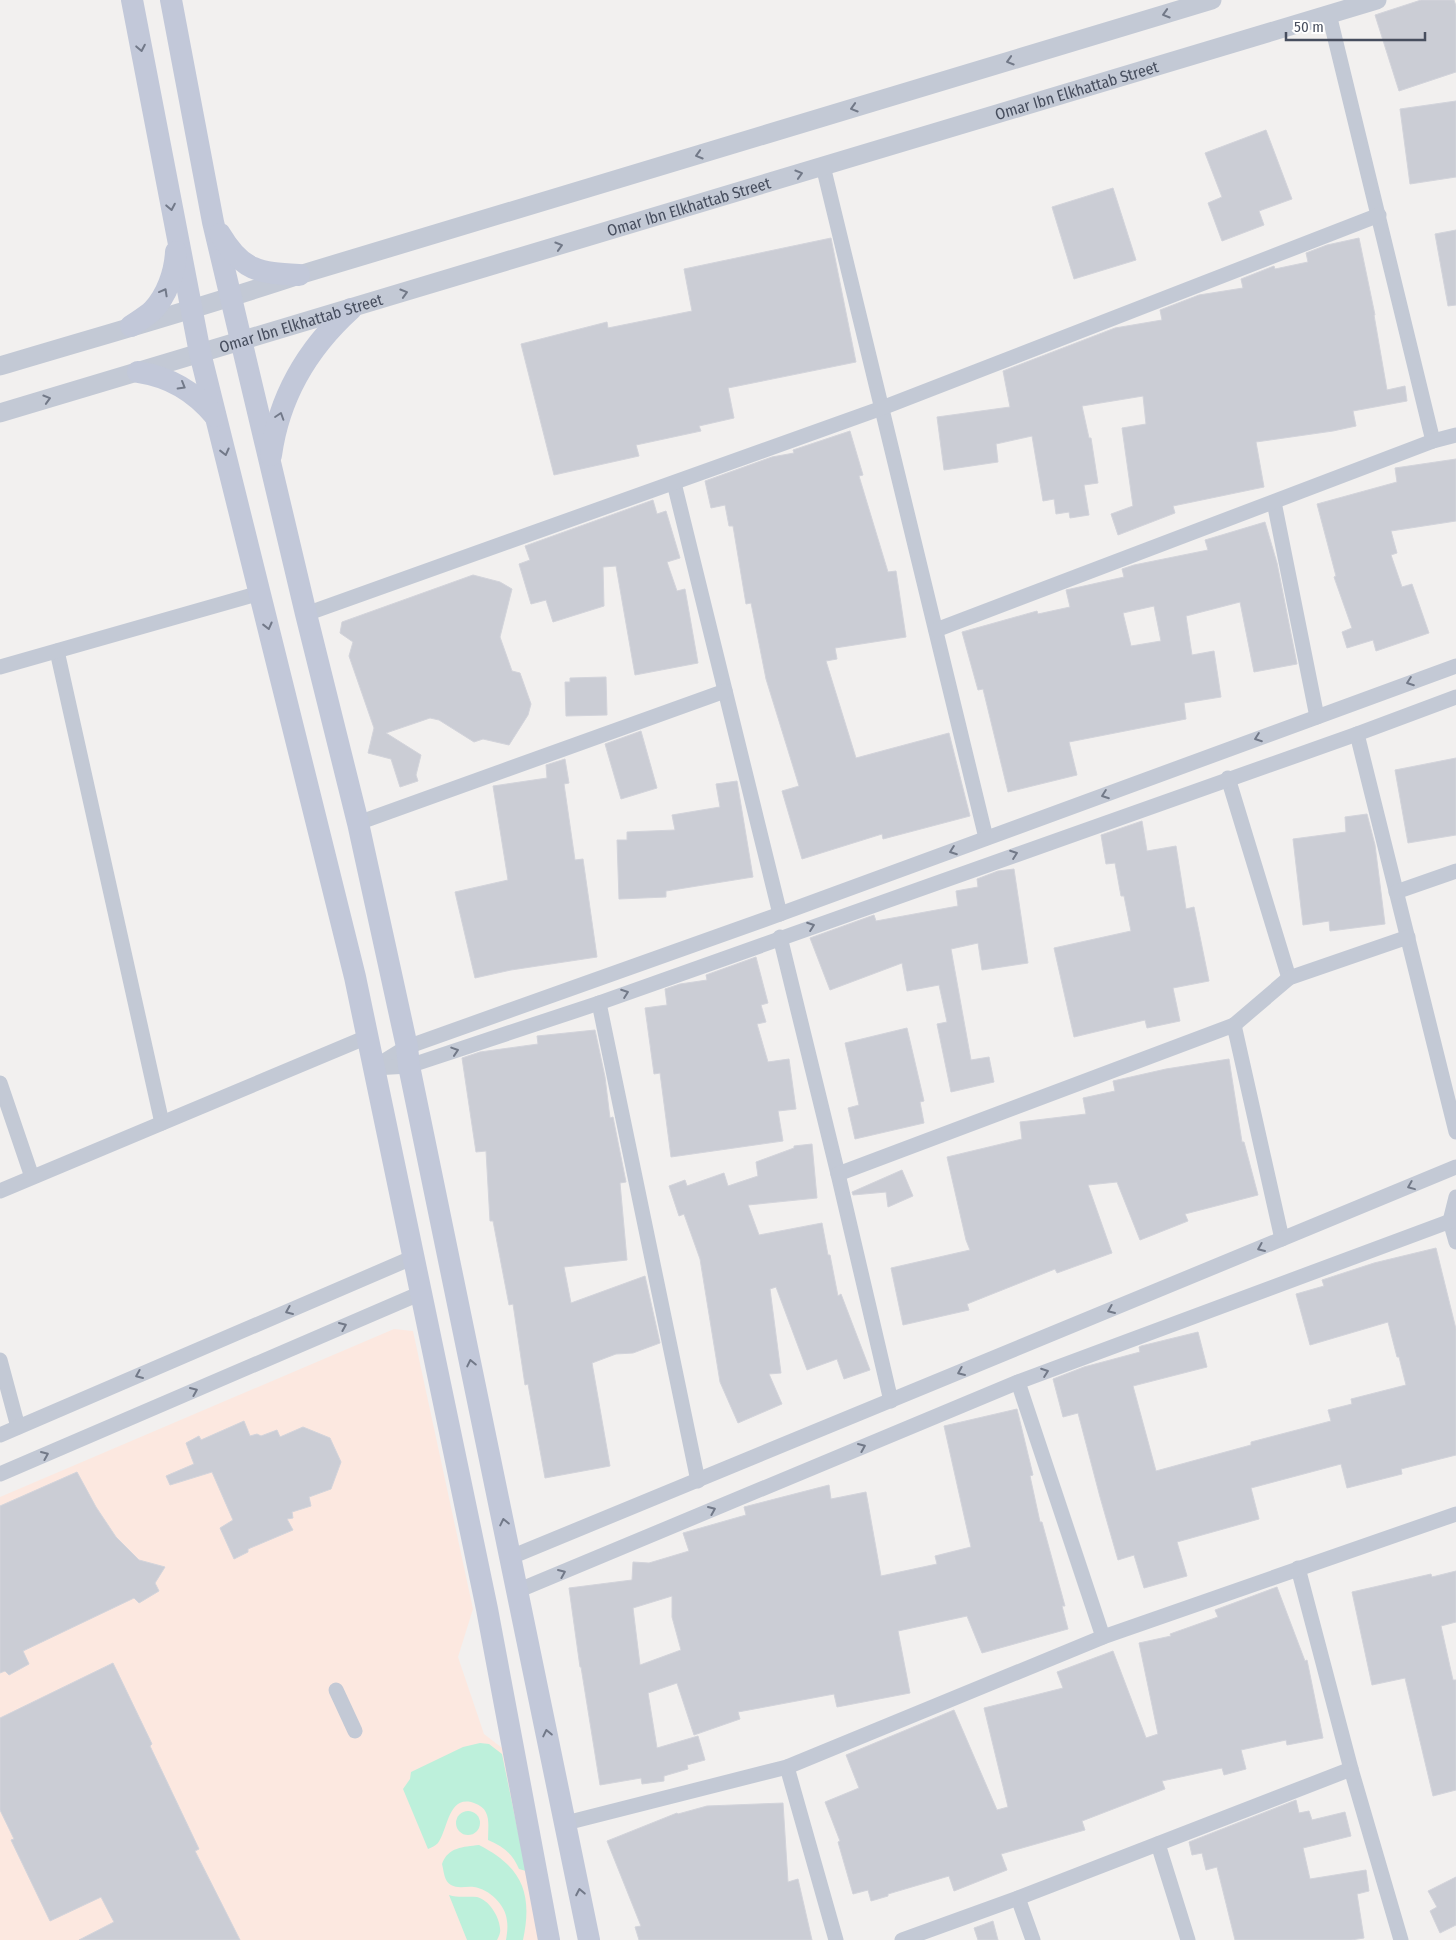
<svg xmlns="http://www.w3.org/2000/svg" width="1456" height="1940" viewBox="0 0 1456 1940" font-family="'Fira Sans Condensed',sans-serif">
<style>
.medical{fill:#fce8e0}
.green{fill:#bdf0db}
.building{fill:#cbcdd5;stroke:#d3d4db;fill-rule:evenodd}
.lines{fill:none;stroke-linecap:round;stroke-linejoin:round}
.minor{stroke:#c3c9d5;stroke-width:15}
.tertiary{stroke:#c3c9d5;stroke-width:19}
.secondary{stroke:#c2c8d9;stroke-width:22}
.oneway{stroke:#727988}
.oneway2{stroke:#727989}
.labels{text-anchor:middle;dominant-baseline:central;stroke-width:5;stroke-linejoin:round;paint-order:stroke}
.street-label{font-size:16px;fill:#474e5e;stroke:#fff}
</style>
<rect width="100%" height="100%" fill="#f2f0ef"/>
<polygon class="medical" points="394,1329 413,1331 473,1609 458,1657 484,1734 506,1751 544,1940 0,1940 0,1497"/>
<g class="green">
<path d="M 480,1743 L 489,1744 L 502,1754 L 526,1871 L 519,1869 C 513,1854 503,1846 488,1840 C 488,1824 492,1809 474,1803 C 448,1794 448,1830 438,1843 C 435,1846 432,1847 428,1849 L 403,1789 L 410,1779 L 411,1772 L 463,1747 Z"/>
<circle cx="468" cy="1823" r="12"/>
<path d="M 479,1845 C 522,1867 533,1893 523,1940 L 506,1940 C 507,1934 508,1927 507,1921 C 506,1905 489,1889 474,1887 C 466,1886 458,1889 451,1885 C 444,1881 444,1872 442,1864 C 448,1847 463,1847 479,1845 Z"/>
<path d="M 449,1895 C 458,1898 467,1896 477,1897 C 489,1900 499,1916 500,1928 C 501,1932 499,1936 497,1940 L 467,1940 Z"/>
</g>
<g class="building">
<polygon points="1421,0 1454,0 1456,6 1456,72 1399,91 1375,15"/>
<polygon points="1456,101 1456,177 1410,184 1400,109"/>
<polygon points="1266,130 1292,199 1259,211 1264,225 1222,241 1208,203 1222,197 1205,153"/>
<polygon points="1113,188 1136,260 1074,279 1052,207"/>
<polygon points="1456,230 1456,305 1448,306 1435,234"/>
<polygon points="831,238 856,362 728,388 734,418 699,426 701,431 636,445 639,456 554,475 521,344 607,322 608,328 692,311 684,269"/>
<polygon points="1359,238 1375,315 1374,315 1387,390 1405,386 1407,401 1353,411 1356,426 1333,431 1256,442 1264,487 1173,506 1175,513 1118,535 1111,514 1133,506 1122,428 1146,424 1143,396 1082,406 1089,438 1091,438 1098,483 1084,485 1089,515 1070,518 1069,512 1056,514 1054,499 1043,501 1032,436 996,444 998,462 944,470 937,417 1010,407 1003,371 1115,328 1162,320 1160,310 1199,295 1243,288 1241,279 1274,266 1275,269 1308,262 1306,253 1327,245"/>
<polygon points="850,431 863,475 859,476 888,572 896,571 906,637 835,648 837,659 826,661 856,758 949,733 970,816 883,839 882,834 802,859 782,791 799,786 766,679 751,603 746,604 733,526 729,526 725,505 711,508 705,481 772,457 794,453 793,450"/>
<polygon points="1456,459 1456,521 1391,531 1397,553 1391,555 1402,587 1412,584 1429,633 1376,651 1373,640 1347,648 1342,632 1352,628 1334,577 1336,576 1317,504 1397,482 1395,468"/>
<polygon points="653,500 657,514 666,511 680,558 667,562 677,591 685,589 698,663 635,675 616,566 603,567 604,606 553,622 546,600 531,604 519,564 530,560 525,546"/>
<path d="M 1265,522 L 1277,563 L 1297,664 L 1254,672 L 1240,602 L 1186,616 L 1192,655 L 1214,651 L 1221,697 L 1184,703 L 1186,719 L 1069,742 L 1077,775 L 1008,792 L 983,689 L 978,690 L 962,632 L 1037,611 L 1038,614 L 1070,607 L 1066,590 L 1124,577 L 1122,569 L 1134,565 L 1208,550 L 1205,540 ZM 1154,606 L 1161,641 L 1131,646 L 1123,613 Z"/>
<polygon points="473,575 500,582 512,589 500,637 512,671 520,673 531,704 528,715 509,745 483,739 474,742 439,720 430,718 386,733 421,755 416,775 418,781 400,787 391,759 368,753 374,728 349,656 353,642 340,633 342,622"/>
<polygon points="606,677 607,715 566,716 565,682 570,682 570,678"/>
<polygon points="641,731 657,788 621,799 605,744"/>
<polygon points="1456,758 1456,835 1408,843 1395,770"/>
<polygon points="565,759 569,783 564,784 575,860 583,859 597,957 511,970 475,978 455,892 508,880 493,786 547,778 546,765"/>
<polygon points="737,781 753,877 666,891 666,897 619,899 617,840 627,840 627,832 675,830 672,815 720,807 716,784"/>
<polygon points="1367,814 1375,845 1385,924 1330,931 1329,921 1303,925 1293,839 1346,832 1345,817"/>
<polygon points="1142,821 1147,851 1176,846 1186,909 1194,907 1209,981 1173,988 1180,1021 1147,1028 1145,1020 1074,1037 1054,948 1131,931 1124,896 1121,896 1115,863 1106,864 1101,835"/>
<polygon points="1014,869 1028,963 982,970 978,943 951,949 971,1060 989,1057 994,1082 951,1092 937,1024 947,1022 939,985 907,991 902,963 830,990 810,938 874,915 876,921 958,906 956,891 978,887 977,879 998,871"/>
<polygon points="756,957 768,1003 761,1005 766,1022 757,1024 768,1062 789,1059 796,1109 778,1111 783,1141 671,1157 660,1073 654,1074 645,1008 667,1005 665,989 680,984 707,980 706,975"/>
<polygon points="907,1028 924,1101 920,1102 924,1123 855,1139 848,1108 859,1105 845,1043"/>
<polygon points="595,1030 605,1077 610,1118 613,1117 626,1182 620,1183 627,1260 564,1267 571,1303 645,1276 660,1343 633,1353 616,1354 592,1363 610,1466 545,1478 528,1384 525,1385 513,1304 509,1305 493,1221 490,1221 486,1151 476,1152 462,1058 480,1052 538,1044 537,1036"/>
<polygon points="1229,1059 1242,1142 1244,1142 1258,1195 1185,1214 1188,1221 1140,1240 1117,1182 1088,1185 1112,1253 1057,1273 1055,1269 967,1304 969,1310 903,1325 891,1268 970,1250 966,1240 947,1157 1022,1139 1020,1122 1086,1114 1083,1098 1115,1091 1113,1081 1166,1069"/>
<polygon points="812,1144 817,1198 748,1205 759,1235 822,1223 828,1255 830,1255 838,1296 841,1294 870,1370 844,1379 837,1359 807,1370 776,1287 770,1289 781,1373 769,1374 782,1404 738,1423 720,1382 700,1259 684,1214 679,1216 669,1186 685,1180 687,1186 724,1173 728,1186 758,1176 756,1162 794,1148 794,1146"/>
<polygon points="902,1170 913,1196 888,1207 886,1192 853,1195 852,1192"/>
<polygon points="1436,1248 1456,1329 1456,1455 1401,1469 1402,1474 1347,1488 1341,1464 1251,1488 1259,1519 1177,1542 1187,1576 1144,1588 1134,1555 1118,1560 1100,1497 1078,1413 1063,1417 1053,1379 1084,1367 1140,1352 1139,1347 1141,1346 1198,1332 1207,1367 1133,1386 1156,1471 1251,1445 1251,1442 1331,1421 1328,1410 1352,1404 1351,1399 1406,1385 1399,1357 1397,1357 1388,1322 1310,1345 1296,1294 1324,1286 1322,1280 1374,1263"/>
<path d="M 1017,1409 L 1033,1475 L 1030,1476 L 1040,1522 L 1042,1522 L 1065,1606 L 1062,1606 L 1068,1629 L 982,1653 L 967,1616 L 898,1631 L 910,1693 L 837,1707 L 834,1694 L 738,1712 L 740,1719 L 694,1735 L 677,1683 L 648,1693 L 657,1748 L 698,1736 L 705,1760 L 687,1765 L 688,1769 L 664,1776 L 664,1781 L 642,1784 L 641,1778 L 600,1785 L 581,1667 L 580,1667 L 569,1588 L 632,1580 L 633,1562 L 649,1563 L 689,1551 L 683,1533 L 746,1515 L 744,1507 L 829,1485 L 831,1499 L 866,1492 L 881,1576 L 937,1564 L 935,1556 L 971,1547 L 944,1426 ZM 672,1596 L 672,1617 L 681,1650 L 640,1665 L 633,1608 Z"/>
<polygon points="244,1421 250,1436 257,1434 261,1436 277,1430 280,1437 303,1427 330,1438 341,1462 331,1489 309,1497 311,1506 292,1512 293,1518 287,1519 293,1530 248,1549 248,1552 234,1559 220,1528 233,1520 212,1472 170,1485 166,1476 194,1464 186,1443 199,1436 201,1440"/>
<polygon points="77,1472 96,1507 116,1537 139,1560 165,1567 155,1583 159,1591 139,1603 134,1598 23,1651 29,1664 9,1675 5,1671 0,1673 0,1506"/>
<polygon points="1456,1571 1456,1622 1441,1626 1453,1680 1456,1680 1456,1790 1433,1796 1405,1678 1372,1685 1352,1592 1431,1574 1432,1577"/>
<polygon points="1277,1587 1305,1661 1307,1660 1323,1738 1287,1745 1286,1740 1241,1750 1246,1769 1224,1775 1222,1768 1162,1781 1165,1789 1082,1821 1085,1830 1001,1854 1007,1870 954,1891 949,1876 888,1894 888,1896 871,1901 868,1890 853,1894 838,1842 840,1841 825,1802 859,1788 846,1755 954,1710 997,1810 1008,1807 984,1708 1063,1688 1057,1672 1113,1651 1146,1738 1158,1734 1139,1643 1171,1636 1170,1634 1218,1617 1215,1610"/>
<polygon points="113,1663 152,1744 150,1746 199,1849 195,1851 240,1940 79,1940 114,1922 101,1897 50,1921 11,1840 14,1839 0,1810 0,1718"/>
<polygon points="1296,1800 1299,1813 1309,1811 1312,1820 1345,1812 1351,1836 1303,1848 1310,1879 1366,1870 1369,1891 1357,1894 1364,1938 1351,1940 1235,1940 1217,1867 1206,1870 1202,1853 1192,1855 1189,1842"/>
<polygon points="783,1803 788,1882 798,1879 812,1940 639,1940 635,1927 641,1926 607,1841 677,1813 678,1814 707,1806"/>
<polygon points="1456,1877 1456,1925 1440,1933 1430,1911 1437,1907 1428,1891"/>
<polygon points="993,1921 998,1940 978,1940 974,1928"/>
</g>
<g class="lines">
<g class="minor">
<polyline points="1329,14 1433,441"/>
<polyline points="823,166 986,838"/>
<polyline points="674,483 780,914"/>
<polyline points="1274,502 1317,717"/>
<polyline points="306,614 882,408 1379,215"/>
<polyline points="936,630 1433,441 1456,435"/>
<polyline points="57,651 162,1123"/>
<polyline points="0,667 260,593"/>
<polyline points="1357,734 1456,1132"/>
<polyline points="1228,778 1289,978"/>
<polyline points="358,823 725,691"/>
<polyline points="1396,892 1456,871"/>
<polyline points="780,937 838,1174 891,1401"/>
<polyline points="599,1003 698,1481"/>
<polyline points="1234,1025 1289,978 1408,937"/>
<polyline points="373,1068 407,1047 780,914 1456,666"/>
<polyline points="374,1068 409,1066 599,1003 1357,734 1456,697"/>
<polyline points="0,1083 32,1177"/>
<polyline points="838,1174 1234,1025 1282,1239"/>
<polyline points="0,1191 367,1037"/>
<polyline points="1456,1197 1450,1221 1456,1242"/>
<polyline points="0,1360 18,1427"/>
<polyline points="1018,1382 1103,1637"/>
<polyline points="0,1435 414,1257"/>
<polyline points="0,1474 421,1293"/>
<polyline points="511,1557 1456,1167"/>
<polyline points="1298,1568 1351,1769 1401,1940"/>
<polyline points="517,1591 1018,1382 1456,1219"/>
<polyline points="336,1690 355,1731"/>
<polyline points="787,1767 836,1940"/>
<polyline points="566,1823 787,1767 1103,1637 1456,1514"/>
<polyline points="1158,1844 1188,1940"/>
<polyline points="1018,1898 1033,1940"/>
<polyline points="902,1940 1018,1898 1351,1769"/>
</g>
<g class="tertiary">
<path d="M 0,366 C 100,336 200,308 299,275 L 1212,0"/>
<path id="s1" d="M 0,413 L 1377,0"/>
</g>
<g class="secondary">
<polyline points="132,0 200,353 355,977 487,1609 549,1940"/>
<polyline points="171,0 213,222 306,614 358,823 407,1047 409,1066 589,1940"/>
<path d="M 220,234 C 242,271 259,273 299,275"/>
<path d="M 131,326 C 138,321 147,316 153,310 C 167,295 175,272 176,252"/>
<path d="M 138,372 C 170,377 194,391 215,416"/>
<path d="M 271,455 C 279,397 308,348 351,309"/>
</g>
</g>
<defs><path id="oneway-chevron" d="M-2-3.5L2.5 0L-2 3.5" fill="none" stroke-width="1.6" stroke-linecap="round" stroke-linejoin="round" transform="scale(1.25)"/></defs>
<g class="oneway">
<use href="#oneway-chevron" transform="translate(1166 14) rotate(163)"/>
<use href="#oneway-chevron" transform="translate(1010 61) rotate(163)"/>
<use href="#oneway-chevron" transform="translate(854 108) rotate(163)"/>
<use href="#oneway-chevron" transform="translate(699 155) rotate(163)"/>
<use href="#oneway-chevron" transform="translate(799 174) rotate(-17)"/>
<use href="#oneway-chevron" transform="translate(559 246) rotate(-17)"/>
<use href="#oneway-chevron" transform="translate(404 293) rotate(-17)"/>
<use href="#oneway-chevron" transform="translate(47 399) rotate(-17)"/>
<use href="#oneway-chevron" transform="translate(1410 682) rotate(160)"/>
<use href="#oneway-chevron" transform="translate(1258 738) rotate(160)"/>
<use href="#oneway-chevron" transform="translate(1105 795) rotate(160)"/>
<use href="#oneway-chevron" transform="translate(953 851) rotate(160)"/>
<use href="#oneway-chevron" transform="translate(1014 854) rotate(-20)"/>
<use href="#oneway-chevron" transform="translate(811 926) rotate(-20)"/>
<use href="#oneway-chevron" transform="translate(625 993) rotate(-20)"/>
<use href="#oneway-chevron" transform="translate(455 1051) rotate(-18)"/>
<use href="#oneway-chevron" transform="translate(1411 1186) rotate(158)"/>
<use href="#oneway-chevron" transform="translate(1261 1248) rotate(157)"/>
<use href="#oneway-chevron" transform="translate(1111 1310) rotate(157)"/>
<use href="#oneway-chevron" transform="translate(289 1311) rotate(157)"/>
<use href="#oneway-chevron" transform="translate(343 1326) rotate(-23)"/>
<use href="#oneway-chevron" transform="translate(961 1372) rotate(157)"/>
<use href="#oneway-chevron" transform="translate(1045 1372) rotate(-20)"/>
<use href="#oneway-chevron" transform="translate(139 1375) rotate(157)"/>
<use href="#oneway-chevron" transform="translate(194 1391) rotate(-23)"/>
<use href="#oneway-chevron" transform="translate(862 1447) rotate(-23)"/>
<use href="#oneway-chevron" transform="translate(45 1455) rotate(-23)"/>
<use href="#oneway-chevron" transform="translate(712 1510) rotate(-23)"/>
<use href="#oneway-chevron" transform="translate(562 1573) rotate(-23)"/>
</g>
<g class="oneway2">
<use href="#oneway-chevron" transform="translate(141 48) rotate(79)"/>
<use href="#oneway-chevron" transform="translate(171 207) rotate(79)"/>
<use href="#oneway-chevron" transform="translate(164 292) rotate(-61)"/>
<use href="#oneway-chevron" transform="translate(182 386) rotate(30)"/>
<use href="#oneway-chevron" transform="translate(280 416) rotate(-72)"/>
<use href="#oneway-chevron" transform="translate(225 452) rotate(76)"/>
<use href="#oneway-chevron" transform="translate(268 626) rotate(76)"/>
<use href="#oneway-chevron" transform="translate(471 1363) rotate(-102)"/>
<use href="#oneway-chevron" transform="translate(504 1522) rotate(-102)"/>
<use href="#oneway-chevron" transform="translate(547 1733) rotate(-102)"/>
<use href="#oneway-chevron" transform="translate(580 1892) rotate(-101)"/>
</g>
<g class="labels">
<g class="street-label">
<text stroke="none"><textPath href="#s1" startOffset="1124">Omar Ibn Elkhattab Street</textPath></text>
<text stroke="none"><textPath href="#s1" startOffset="719">Omar Ibn Elkhattab Street</textPath></text>
<text stroke="none"><textPath href="#s1" startOffset="314">Omar Ibn Elkhattab Street</textPath></text>
</g>
</g>
<path d="M1286 32v8h139v-8" fill="none" stroke="#474e5e" stroke-width="2.5"/>
<text x="1294" y="32" font-size="15" fill="#474e5e" stroke="#ffffff" stroke-width="4" paint-order="stroke">50 m</text>
</svg>
